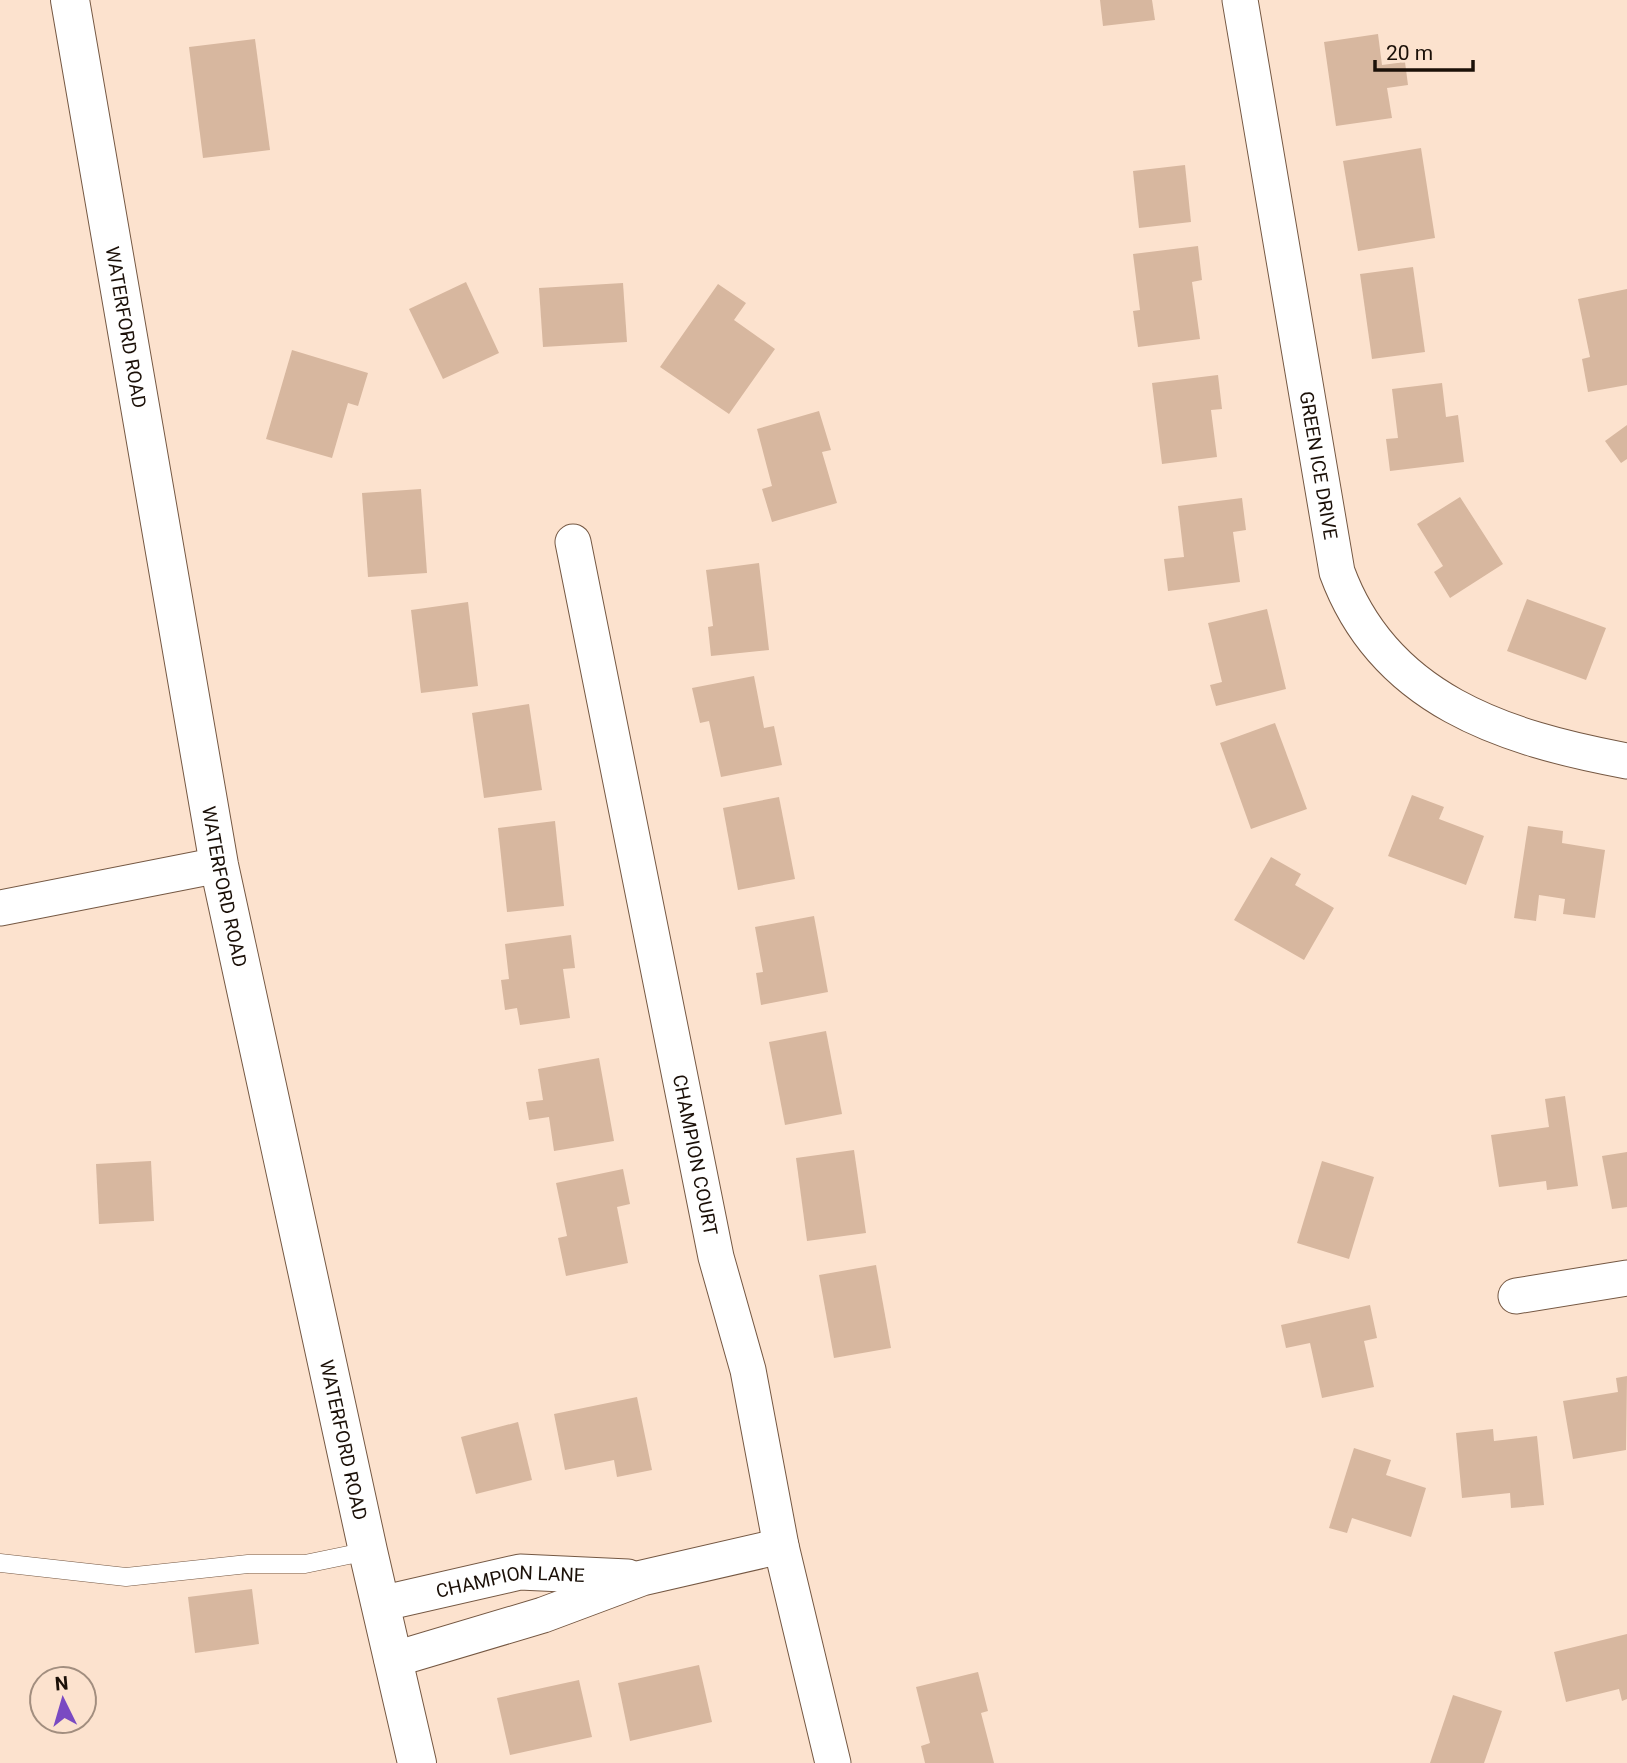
<svg xmlns="http://www.w3.org/2000/svg" width="1627" height="1763" viewBox="0 0 1627 1763" font-family="Roboto,sans-serif">
<style>
.building{fill:#d7b79f}
.lines{fill:none;stroke-linecap:round;stroke-linejoin:round}
.service-casing{stroke:#755843;stroke-width:19}
.minor-casing{stroke:#755843;stroke-width:37}
.secondary-casing{stroke:#755843;stroke-width:40}
.service{stroke:#fff;stroke-width:18}
.minor{stroke:#fff;stroke-width:35}
.secondary{stroke:#fff;stroke-width:38}
.labels{text-anchor:middle;dominant-baseline:central;stroke-width:5;stroke-linejoin:round;paint-order:stroke}
.street-label{font-size:19px;fill:#1b1008;stroke:#fce2ce}
</style>
<rect width="100%" height="100%" fill="#fce2ce"/>
<g class="building">
<polygon points="1100,0 1152,0 1155,20 1103,26"/>
<polygon points="1378,34 1382,65 1405,62 1408,85 1387,88 1392,118 1336,126 1324,42"/>
<polygon points="255,39 270,150 203,158 189,47"/>
<polygon points="1421,148 1435,238 1358,251 1343,161"/>
<polygon points="1185,165 1191,222 1139,228 1133,171"/>
<polygon points="1198,246 1202,280 1192,282 1200,339 1138,347 1133,311 1140,310 1133,254"/>
<polygon points="1413,267 1425,352 1372,359 1360,274"/>
<polygon points="466,282 499,353 443,379 409,309"/>
<polygon points="623,283 627,342 543,347 539,288"/>
<polygon points="718,284 746,303 734,320 775,349 729,414 660,367"/>
<polygon points="1627,289 1627,385 1588,392 1582,359 1590,357 1578,299"/>
<polygon points="292,350 368,373 358,406 348,403 332,458 266,439"/>
<polygon points="1218,375 1222,409 1211,410 1217,457 1162,464 1152,383"/>
<polygon points="1442,383 1446,417 1458,415 1464,462 1390,471 1386,439 1398,438 1392,389"/>
<polygon points="819,411 831,450 822,452 837,503 772,522 762,489 772,486 757,429"/>
<polygon points="1627,425 1627,459 1621,463 1605,441"/>
<polygon points="421,489 427,573 368,577 362,493"/>
<polygon points="1460,497 1503,564 1450,598 1434,572 1443,566 1417,524"/>
<polygon points="1242,498 1246,530 1233,532 1240,582 1168,591 1164,559 1184,557 1178,506"/>
<polygon points="759,563 769,650 711,656 708,627 713,626 706,570"/>
<polygon points="1527,599 1606,628 1586,680 1507,651"/>
<polygon points="468,602 478,686 421,693 411,610"/>
<polygon points="1267,609 1286,689 1216,706 1210,685 1222,682 1208,623"/>
<polygon points="754,676 764,728 774,726 782,765 721,777 709,721 700,723 692,688"/>
<polygon points="529,704 542,790 484,798 472,713"/>
<polygon points="1275,723 1307,809 1251,829 1220,743"/>
<polygon points="1412,795 1444,807 1439,819 1484,836 1466,885 1388,856"/>
<polygon points="779,797 795,879 738,890 723,808"/>
<polygon points="555,821 564,906 507,912 498,828"/>
<polygon points="1528,826 1563,831 1562,843 1605,850 1595,918 1563,914 1565,899 1539,895 1536,921 1514,918"/>
<polygon points="1271,857 1301,874 1295,885 1334,908 1304,960 1234,920"/>
<polygon points="814,916 828,992 761,1005 756,973 763,972 755,927"/>
<polygon points="571,935 575,968 563,969 570,1018 520,1025 517,1008 505,1010 501,980 509,979 505,944"/>
<polygon points="826,1031 842,1114 785,1125 769,1042"/>
<polygon points="599,1058 614,1141 554,1151 549,1117 529,1120 526,1102 543,1100 538,1069"/>
<polygon points="1565,1096 1578,1186 1547,1190 1546,1181 1499,1187 1491,1135 1549,1127 1545,1099"/>
<polygon points="854,1150 866,1233 807,1241 796,1158"/>
<polygon points="1627,1152 1627,1207 1612,1209 1602,1156"/>
<polygon points="151,1161 154,1221 99,1224 96,1164"/>
<polygon points="1322,1161 1374,1177 1349,1259 1297,1243"/>
<polygon points="623,1169 630,1204 617,1207 628,1263 566,1276 558,1238 567,1236 556,1183"/>
<polygon points="876,1265 891,1348 834,1358 819,1275"/>
<polygon points="1370,1305 1377,1338 1364,1341 1374,1387 1322,1398 1310,1343 1286,1348 1281,1325"/>
<polygon points="1627,1376 1626,1450 1573,1459 1563,1401 1618,1392 1616,1378"/>
<polygon points="637,1397 652,1470 617,1477 614,1460 565,1470 554,1414"/>
<polygon points="518,1422 532,1480 476,1494 461,1437"/>
<polygon points="1493,1429 1494,1441 1537,1436 1544,1505 1511,1508 1510,1493 1462,1498 1456,1433"/>
<polygon points="1354,1448 1391,1460 1386,1475 1426,1488 1411,1537 1352,1518 1347,1533 1329,1528"/>
<polygon points="252,1589 259,1644 195,1653 188,1597"/>
<polygon points="1627,1634 1627,1699 1622,1701 1619,1689 1566,1702 1554,1652"/>
<polygon points="699,1665 712,1722 630,1741 618,1683"/>
<polygon points="978,1672 988,1711 981,1713 994,1763 925,1763 921,1746 930,1743 916,1687"/>
<polygon points="579,1680 592,1737 510,1755 497,1698"/>
<polygon points="1453,1695 1502,1711 1484,1763 1430,1763"/>
</g>
<g class="lines">
<g class="service-casing">
<polyline id="service" points="0,1563 126,1577 248,1564 305,1564 368,1551"/>
</g>
<g class="minor-casing">
<g id="minor">
<path id="s1" d="M 1240,0 L 1337,572 C 1384,700 1504,738 1627,761"/>
<path id="s2" d="M 573,542 L 716,1257 L 748,1370 L 781,1546 L 833,1763"/>
<polyline points="0,908 219,865"/>
<polyline points="1516,1296 1627,1278"/>
<path id="s3" d="M 380,1604 L 520,1572 L 628,1577"/>
<polyline points="392,1660 543,1615 642,1578 781,1546"/>
</g>
</g>
<g class="secondary-casing">
<g id="secondary">
<path id="s4" d="M 70,0 L 219,865 L 368,1551 L 417,1763"/>
</g>
</g>
<use href="#service" class="service"/>
<use href="#minor" class="minor"/>
<use href="#secondary" class="secondary"/>
</g>
<g class="labels">
<g class="street-label">
<text stroke="none"><textPath href="#s4" startOffset="332">WATERFORD ROAD</textPath></text>
<text stroke="none"><textPath href="#s1" startOffset="472">GREEN ICE DRIVE</textPath></text>
<text stroke="none"><textPath href="#s4" startOffset="900">WATERFORD ROAD</textPath></text>
<text stroke="none"><textPath href="#s2" startOffset="625">CHAMPION COURT</textPath></text>
<text stroke="none"><textPath href="#s4" startOffset="1466">WATERFORD ROAD</textPath></text>
<text stroke="none"><textPath href="#s3" startOffset="133">CHAMPION LANE</textPath></text>
</g>
</g>
<g transform="translate(63 1700) rotate(355)"><circle r="33" fill="#fce2ce" stroke="#a28e7f" stroke-width="2"/>
<path d="M0-5L12 26L0 18L-12 26Z" fill="#7a4ac2"/>
<text y="-10" font-size="19" font-weight="bold" text-anchor="middle" fill="#1b1008">N</text>
</g>
<path d="M1375 60v10h98v-10" fill="none" stroke="#1b1008" stroke-width="3.5"/>
<text x="1386" y="60" font-size="21" fill="#1b1008" stroke="#fce2ce" stroke-width="5" paint-order="stroke">20 m</text>
</svg>
